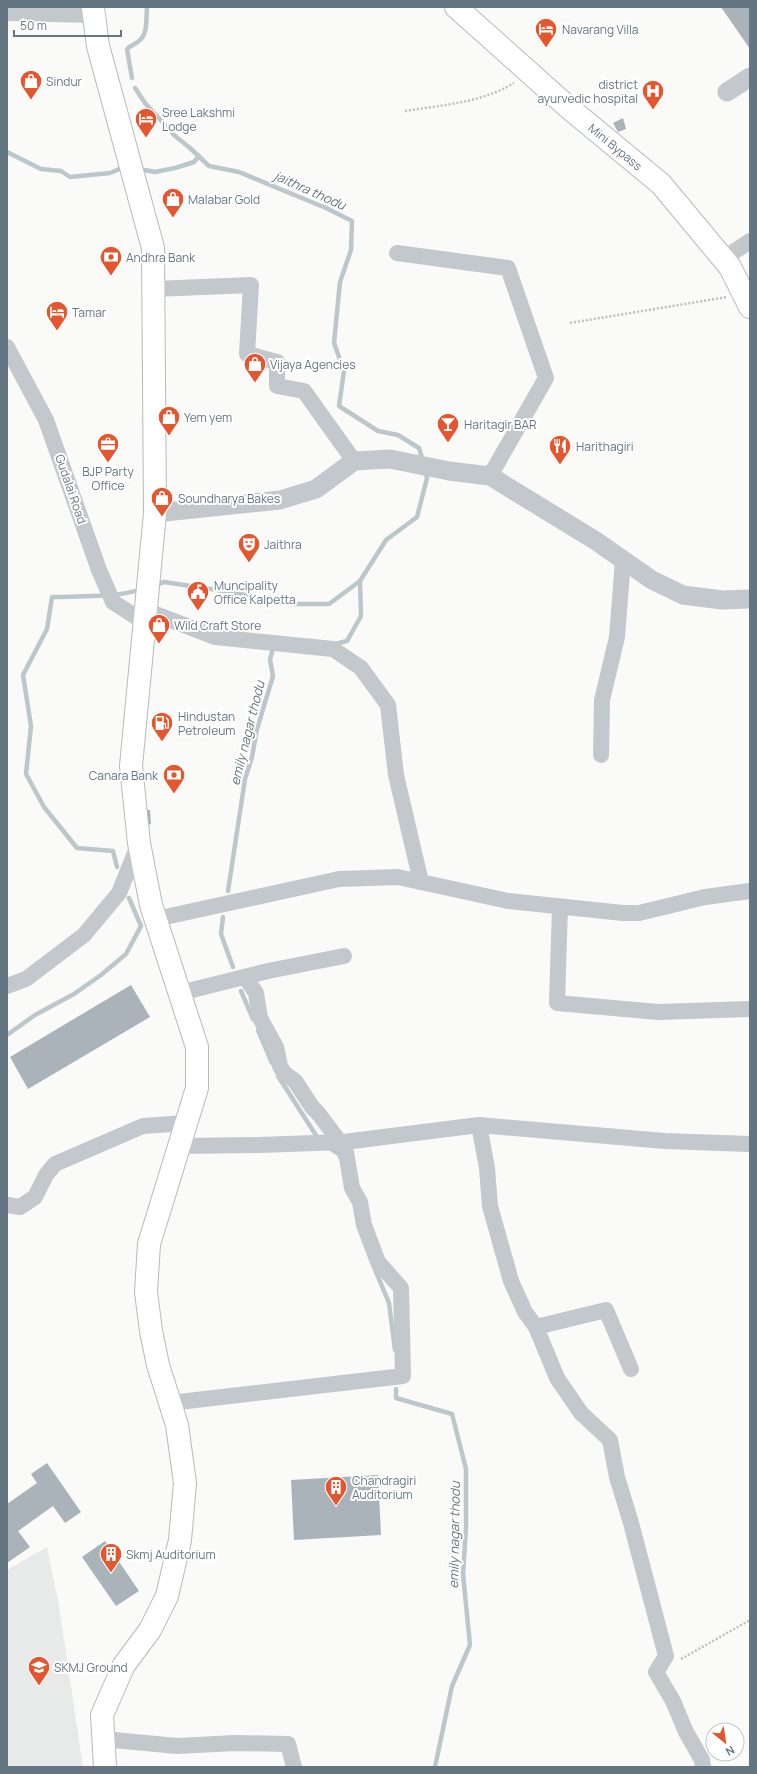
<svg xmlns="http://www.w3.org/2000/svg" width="757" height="1774" viewBox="0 0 757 1774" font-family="Manrope,sans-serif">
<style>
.built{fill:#e8e9e9}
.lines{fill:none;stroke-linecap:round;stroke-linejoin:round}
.stream{stroke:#bbc7cb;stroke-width:4.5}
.building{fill:#aab3b9}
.secondary-casing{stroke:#b3babf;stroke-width:24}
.primary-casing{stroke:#b5babe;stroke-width:24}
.path{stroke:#bbbfc2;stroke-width:2.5;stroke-dasharray:2 2;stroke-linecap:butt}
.minor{stroke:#c3c8cc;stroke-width:16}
.tertiary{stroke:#c3c8cc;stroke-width:19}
.secondary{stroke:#fff;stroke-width:22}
.primary{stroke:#fff;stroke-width:22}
.labels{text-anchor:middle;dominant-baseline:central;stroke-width:4;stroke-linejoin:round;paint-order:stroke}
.poi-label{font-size:12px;fill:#657683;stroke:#fff;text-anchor:start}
.street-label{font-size:12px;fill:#657683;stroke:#fff}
.water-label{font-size:13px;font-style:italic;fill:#60757c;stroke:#fff}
</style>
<rect width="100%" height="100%" fill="#fafaf8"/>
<polygon class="built" points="47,1547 59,1606 83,1767 7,1767 7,1570"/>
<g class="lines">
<g class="stream">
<path d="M 132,78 L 127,49 C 131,45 136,44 140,40 C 148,33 146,17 147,7"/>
<polyline points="135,88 145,103 174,135 190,148 209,166 239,172 326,208 352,221 351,250 340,282 334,343 344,371 339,406 378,431 398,435 419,448 423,461"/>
<polyline points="7,152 41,169 61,171 70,177 110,173 122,168"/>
<polyline points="145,170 155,172 175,168 194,162 199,156"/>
<polyline points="155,585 164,582 230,592 289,604 329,604 360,581 386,540 417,517 427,478 425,471"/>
<polyline points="335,644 347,641 361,616 360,581"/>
<path d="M 117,867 L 113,851 L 77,848 L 44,807 L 26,774 L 31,726 L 23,675 L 47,629 L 52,597 C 79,596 117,598 142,589"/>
<polyline points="228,891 245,779 252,757 257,729 273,676 270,660 273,648 275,648"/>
<polyline points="223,917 221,934 233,967"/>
<polyline points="241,991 253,1019"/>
<polyline points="258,1030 272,1063"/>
<polyline points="7,1035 35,1015 74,994 101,975 126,954 141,926 129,898"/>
<polyline points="278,1076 319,1140"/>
<polyline points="328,1147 340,1155 340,1157"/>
<polyline points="374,1267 389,1303 395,1350"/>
<polyline points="396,1389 396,1398 452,1414 466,1469 466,1528 463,1574 470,1645 452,1686 435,1767"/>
</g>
</g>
<g class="building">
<polygon points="721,7 750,7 750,49"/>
<polygon points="623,118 626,129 618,132 613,123"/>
<polygon points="145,810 150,810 151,824 146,825"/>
<polygon points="131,985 150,1017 28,1089 10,1057"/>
<polygon points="47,1463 81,1512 65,1523 53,1506 18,1531 30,1547 7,1563 7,1504 37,1483 31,1474"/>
<polygon points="378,1475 381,1535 294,1540 291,1480"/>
<polygon points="105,1541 139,1591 116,1606 82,1557"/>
</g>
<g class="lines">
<g class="secondary-casing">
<g id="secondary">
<path id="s1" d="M 456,7 L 569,108 L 661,184 L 730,267 L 750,307"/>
</g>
</g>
<g class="primary-casing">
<polyline id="primary" points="93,7 98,46 153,248 155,513 131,766 139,843 151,905 197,1047 197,1088 149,1244 146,1292 151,1331 158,1365 177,1425 185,1483 180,1540 167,1596 150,1630 124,1665 102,1715 105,1767"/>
</g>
<g class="path">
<path d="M 405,111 C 442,105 481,103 514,83"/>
<polyline points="570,323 727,297"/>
<polyline points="681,1659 750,1620"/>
</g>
<g class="minor">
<polyline points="7,13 94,15"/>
<polyline points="397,253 508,268 546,378 490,476"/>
<polyline points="723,259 750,241"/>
<polyline points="154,289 251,285 247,354 277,362 277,386 304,391 354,461"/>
<polyline points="7,347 46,420 99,570 113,602 144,622"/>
<polyline points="145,610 215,637 333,649 361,668 388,705 396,775 421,882"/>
<polyline points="601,755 602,700 617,637 623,560"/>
<polyline points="560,907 557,1003 658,1012 750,1009"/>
<polyline points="156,919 339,879 398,877 508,901 623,913 639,913 705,897 750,891"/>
<polyline points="245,977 256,993 260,1018 276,1047 280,1066 284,1073 295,1081 312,1107 318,1113 340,1142"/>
<polyline points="7,986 26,979 84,935 119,893 139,843"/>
<polyline points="180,993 268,971 344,956"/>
<polyline points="479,1125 487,1168 490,1206 511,1281 525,1312 536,1327 606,1310 631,1369"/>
<polyline points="180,1146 259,1145 344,1142 479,1125 665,1141 750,1144"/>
<polyline points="7,1205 20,1207 35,1197 46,1175 55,1164 143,1126 186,1123"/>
<polyline points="536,1327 557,1378 581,1413 610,1440 617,1477 631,1523 666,1656 656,1672 673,1701 686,1732 702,1760 703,1767"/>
<polyline points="170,1403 403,1376 401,1288 378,1262 364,1225 360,1202 352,1188 346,1152 339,1142"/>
<polyline points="103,1739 177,1746 235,1743 288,1744 294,1767"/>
</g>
<g class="tertiary">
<polyline points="727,92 750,77"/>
<polyline points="155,513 280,500 316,489 354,461 390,459 449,471 490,476 596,541 652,580 683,595 722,600 750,599"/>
</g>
<use href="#secondary" class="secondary"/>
<use href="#primary" class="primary"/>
</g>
<defs>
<g id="hotel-pin" transform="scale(1.15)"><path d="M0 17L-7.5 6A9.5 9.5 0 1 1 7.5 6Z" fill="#e4572e" stroke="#fff"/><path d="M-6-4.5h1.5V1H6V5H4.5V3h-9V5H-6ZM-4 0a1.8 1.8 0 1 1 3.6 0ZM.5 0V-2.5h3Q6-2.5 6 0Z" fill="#fff"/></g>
<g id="shop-pin" transform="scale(1.15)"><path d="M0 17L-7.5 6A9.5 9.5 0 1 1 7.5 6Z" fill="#e4572e" stroke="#fff"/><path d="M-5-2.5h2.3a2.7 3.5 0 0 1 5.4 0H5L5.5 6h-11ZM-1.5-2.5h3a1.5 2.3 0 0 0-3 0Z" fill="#fff"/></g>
<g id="hospital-pin" transform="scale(1.15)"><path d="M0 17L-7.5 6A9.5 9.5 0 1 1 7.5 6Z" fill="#e4572e" stroke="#fff"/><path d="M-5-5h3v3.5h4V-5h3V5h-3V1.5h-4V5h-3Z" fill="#fff"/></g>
<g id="bank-pin" transform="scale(1.15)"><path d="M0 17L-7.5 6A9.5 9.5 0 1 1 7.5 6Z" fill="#e4572e" stroke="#fff"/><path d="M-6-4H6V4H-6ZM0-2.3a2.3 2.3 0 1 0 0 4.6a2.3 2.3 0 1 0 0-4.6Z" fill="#fff"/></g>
<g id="bar-pin" transform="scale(1.15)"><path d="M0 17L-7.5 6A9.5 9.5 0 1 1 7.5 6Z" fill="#e4572e" stroke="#fff"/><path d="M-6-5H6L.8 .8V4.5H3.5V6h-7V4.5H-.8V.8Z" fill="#fff"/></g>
<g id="office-pin" transform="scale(1.15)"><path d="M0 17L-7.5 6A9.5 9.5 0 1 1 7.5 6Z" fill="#e4572e" stroke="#fff"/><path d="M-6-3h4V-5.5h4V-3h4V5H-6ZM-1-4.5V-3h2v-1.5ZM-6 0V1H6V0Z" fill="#fff"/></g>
<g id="restaurant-pin" transform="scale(1.15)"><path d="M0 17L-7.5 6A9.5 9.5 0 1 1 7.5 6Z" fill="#e4572e" stroke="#fff"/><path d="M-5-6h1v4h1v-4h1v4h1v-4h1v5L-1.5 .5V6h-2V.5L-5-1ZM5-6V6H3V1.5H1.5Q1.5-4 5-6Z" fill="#fff"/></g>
<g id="theatre-pin" transform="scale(1.15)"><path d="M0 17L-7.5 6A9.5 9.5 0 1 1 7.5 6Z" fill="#e4572e" stroke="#fff"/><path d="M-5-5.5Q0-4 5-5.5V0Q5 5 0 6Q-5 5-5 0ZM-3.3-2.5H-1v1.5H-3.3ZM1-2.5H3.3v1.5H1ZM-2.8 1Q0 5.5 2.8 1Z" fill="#fff"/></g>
<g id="civic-pin" transform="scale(1.15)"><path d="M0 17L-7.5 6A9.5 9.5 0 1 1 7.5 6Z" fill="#e4572e" stroke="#fff"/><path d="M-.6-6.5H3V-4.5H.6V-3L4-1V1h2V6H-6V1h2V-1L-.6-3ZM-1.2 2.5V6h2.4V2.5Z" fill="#fff"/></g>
<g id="fuel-pin" transform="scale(1.15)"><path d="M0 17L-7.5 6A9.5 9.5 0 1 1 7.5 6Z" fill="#e4572e" stroke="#fff"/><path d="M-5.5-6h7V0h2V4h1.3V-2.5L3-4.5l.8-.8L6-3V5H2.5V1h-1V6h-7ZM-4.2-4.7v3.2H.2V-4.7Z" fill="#fff"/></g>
<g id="building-pin" transform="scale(1.15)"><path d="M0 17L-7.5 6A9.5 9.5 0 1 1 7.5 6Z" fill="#e4572e" stroke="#fff"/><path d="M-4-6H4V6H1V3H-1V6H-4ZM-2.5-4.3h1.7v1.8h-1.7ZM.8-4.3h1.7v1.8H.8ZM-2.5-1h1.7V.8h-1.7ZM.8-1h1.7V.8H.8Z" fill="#fff"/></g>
<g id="school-pin" transform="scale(1.15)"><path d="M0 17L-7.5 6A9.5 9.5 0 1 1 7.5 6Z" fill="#e4572e" stroke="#fff"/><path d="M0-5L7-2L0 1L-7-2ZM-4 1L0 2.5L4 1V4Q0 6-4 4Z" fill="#fff"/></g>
</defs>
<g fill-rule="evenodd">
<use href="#hotel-pin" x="546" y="29"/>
<use href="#shop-pin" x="31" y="81"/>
<use href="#hospital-pin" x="653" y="91"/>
<use href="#hotel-pin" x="146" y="119"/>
<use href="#shop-pin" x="173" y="199"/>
<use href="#bank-pin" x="111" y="257"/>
<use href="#hotel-pin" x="57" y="312"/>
<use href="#shop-pin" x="255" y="364"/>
<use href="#shop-pin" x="169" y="417"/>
<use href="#bar-pin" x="448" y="424"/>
<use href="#office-pin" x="108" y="444"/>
<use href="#restaurant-pin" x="560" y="446"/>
<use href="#shop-pin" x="162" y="498"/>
<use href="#theatre-pin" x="249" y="544"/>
<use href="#civic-pin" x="198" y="592"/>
<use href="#shop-pin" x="159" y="625"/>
<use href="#fuel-pin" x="162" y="723"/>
<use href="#bank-pin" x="174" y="775"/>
<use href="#building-pin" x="336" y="1487"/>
<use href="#building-pin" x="111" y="1554"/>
<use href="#school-pin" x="39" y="1667"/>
</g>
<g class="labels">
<g class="poi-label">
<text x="562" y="29">Navarang Villa</text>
<text x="46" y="81">Sindur</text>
<text x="638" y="84" text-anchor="end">district<tspan x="638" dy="14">ayurvedic hospital</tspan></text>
<text x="162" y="112">Sree Lakshmi<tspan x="162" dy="14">Lodge</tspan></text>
<text x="188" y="199">Malabar Gold</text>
<text x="126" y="257">Andhra Bank</text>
<text x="72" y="312">Tamar</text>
<text x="270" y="364">Vijaya Agencies</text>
<text x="184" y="417">Yem yem</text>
<text x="464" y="424">Haritagir BAR</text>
<text x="576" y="446">Harithagiri</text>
<text x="108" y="471" text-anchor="middle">BJP Party<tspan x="108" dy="14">Office</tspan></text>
<text x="178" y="498">Soundharya Bakes</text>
<text x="264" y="544">Jaithra</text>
<text x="214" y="585">Muncipality<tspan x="214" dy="14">Office Kalpetta</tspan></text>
<text x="174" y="625">Wild Craft Store</text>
<text x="178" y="716">Hindustan<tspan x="178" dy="14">Petroleum</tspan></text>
<text x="158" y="775" text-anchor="end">Canara Bank</text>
<text x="352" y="1480">Chandragiri<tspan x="352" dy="14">Auditorium</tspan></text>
<text x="126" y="1554">Skmj Auditorium</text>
<text x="54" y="1667">SKMJ Ground</text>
</g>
<g class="street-label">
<text stroke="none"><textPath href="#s1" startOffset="212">Mini Bypass</textPath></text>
<text transform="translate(71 489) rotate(71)">Gudalai Road</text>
</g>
<g class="water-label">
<text transform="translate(310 190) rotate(24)">jaithra thodu</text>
<text transform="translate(247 733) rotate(-76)">emily nagar thodu</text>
<text transform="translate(454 1535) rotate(-89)">emily nagar thodu</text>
</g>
</g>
<rect width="757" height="1774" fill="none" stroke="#657683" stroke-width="16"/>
<g transform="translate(725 1742) rotate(150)"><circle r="19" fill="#ffffff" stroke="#c1c8cd"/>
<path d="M0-3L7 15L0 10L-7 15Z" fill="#e4572e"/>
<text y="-6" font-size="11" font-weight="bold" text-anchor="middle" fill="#657683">N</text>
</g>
<path d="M14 30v6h107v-6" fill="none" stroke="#657683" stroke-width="2"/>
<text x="20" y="30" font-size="12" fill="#657683" stroke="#ffffff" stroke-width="3" paint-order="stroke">50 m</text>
</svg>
